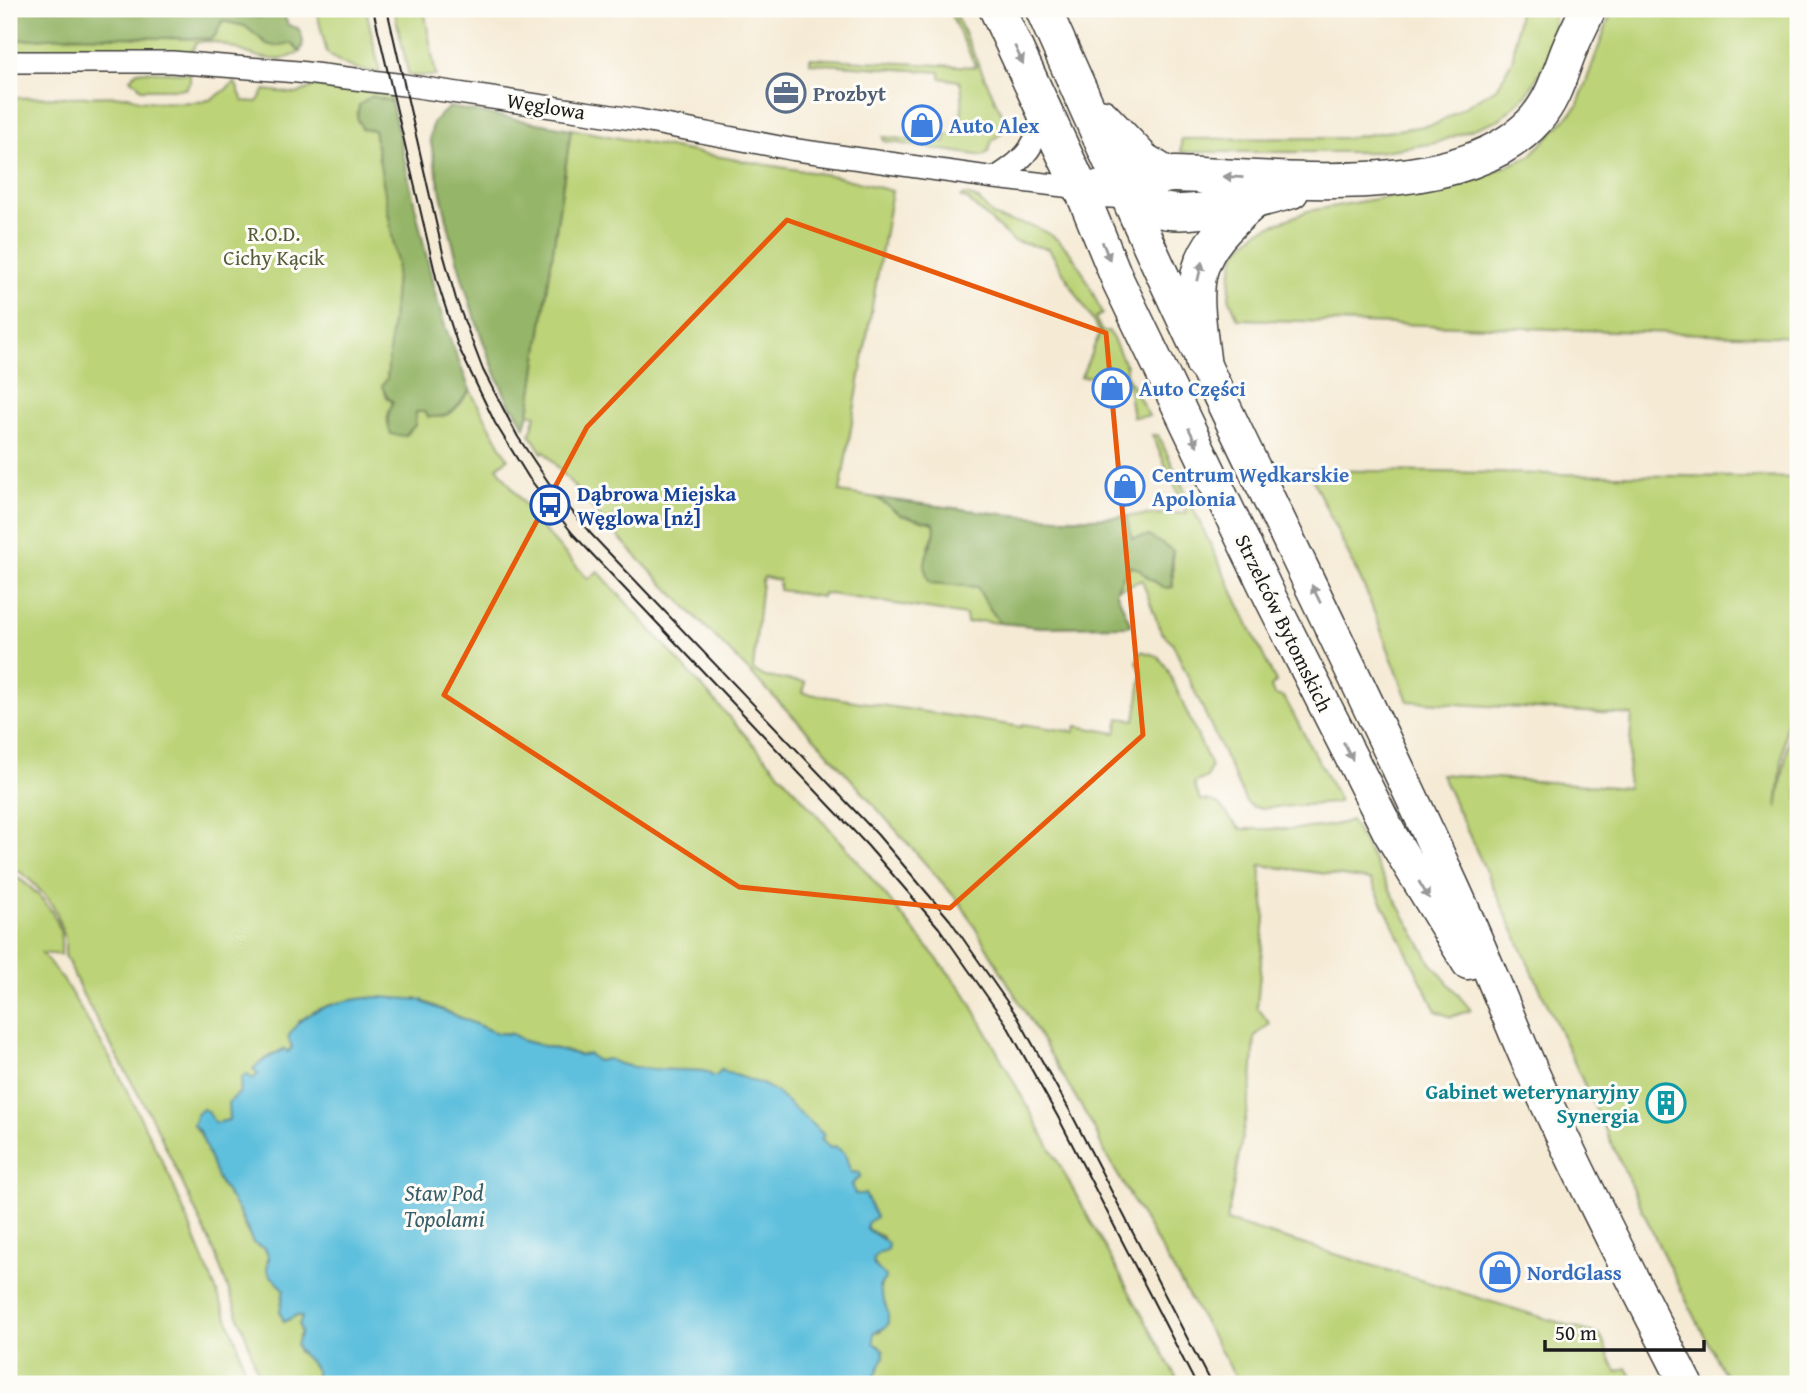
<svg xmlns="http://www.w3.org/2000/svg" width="1807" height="1393" viewBox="0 0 1807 1393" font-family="'Gentium Book Plus',serif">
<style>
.green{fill:#bcd377;stroke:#6c784a;stroke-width:2}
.forest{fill:#95b568;stroke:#586842;stroke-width:2}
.water{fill:#5fc0dd;stroke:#3e6e7c;stroke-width:2}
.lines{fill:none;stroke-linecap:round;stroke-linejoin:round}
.street-casing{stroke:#3d3b38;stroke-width:24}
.secondary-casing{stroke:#3d3b38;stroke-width:35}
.primary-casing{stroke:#3d3b38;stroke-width:38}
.street{stroke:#fff;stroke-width:21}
.secondary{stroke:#fff;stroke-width:32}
.primary{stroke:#fff;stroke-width:35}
.tram{stroke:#1c1c1c;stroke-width:2}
.oneway{fill:#999}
.marked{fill:none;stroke:#e8590c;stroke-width:5;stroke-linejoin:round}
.labels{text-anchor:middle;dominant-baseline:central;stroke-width:6;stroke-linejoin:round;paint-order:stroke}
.service-label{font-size:21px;font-weight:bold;fill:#4e5e75;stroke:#fdfcf7;text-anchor:start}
.street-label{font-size:21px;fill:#1c1c1c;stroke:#fdfcf7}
.shop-label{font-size:21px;font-weight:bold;fill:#366cbe;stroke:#fdfcf7;text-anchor:start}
.park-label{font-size:21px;fill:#545c3c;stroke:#fdfcf7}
.transit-label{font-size:21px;font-weight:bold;fill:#164399;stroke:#fdfcf7;text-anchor:start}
.culture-label{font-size:21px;font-weight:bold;fill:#0d838f;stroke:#fdfcf7;text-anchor:end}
.water-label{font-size:23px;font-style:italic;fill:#375e69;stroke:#fdfcf7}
</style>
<rect width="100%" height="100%" fill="#fdfcf7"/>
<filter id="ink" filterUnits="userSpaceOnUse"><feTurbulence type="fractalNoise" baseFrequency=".0143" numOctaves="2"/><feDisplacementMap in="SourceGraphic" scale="14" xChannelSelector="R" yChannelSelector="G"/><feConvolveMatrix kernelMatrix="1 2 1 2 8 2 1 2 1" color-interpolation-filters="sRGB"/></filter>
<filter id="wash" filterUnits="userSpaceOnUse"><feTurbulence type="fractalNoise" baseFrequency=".00686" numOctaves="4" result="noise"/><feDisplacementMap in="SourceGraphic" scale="28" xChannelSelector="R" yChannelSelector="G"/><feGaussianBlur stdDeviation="1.57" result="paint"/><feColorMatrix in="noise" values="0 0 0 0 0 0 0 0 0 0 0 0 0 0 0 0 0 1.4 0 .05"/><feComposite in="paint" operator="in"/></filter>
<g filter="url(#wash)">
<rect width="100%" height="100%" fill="#f5ead4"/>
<g class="green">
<path d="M 316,9 L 366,9 L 380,72 C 359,71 344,67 327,53 Z"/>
<polygon points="394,9 424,9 436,76 409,76"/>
<path d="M 948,9 L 953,9 L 1003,117 L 1002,132 L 992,141 L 988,152 L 983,156 L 884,141 L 883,137 L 945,143 L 946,134 L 959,135 C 960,120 966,94 959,81 L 940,78 L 940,72 L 810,63 L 810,58 L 976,67 Z"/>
<polygon points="1519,9 1553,9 1554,20 1548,58 1528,93 1500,119 1436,143 1377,152 1181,152 1181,139 1347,138 1436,124 1498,87 1513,58"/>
<polygon points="1615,9 1798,9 1798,337 1238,319 1229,297 1231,274 1236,252 1258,231 1308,211 1471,182 1530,156 1577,107 1610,16"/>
<path d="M 222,21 L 245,26 L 267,44 L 275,46 L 291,43 L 300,52 C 263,76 224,32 196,43 L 191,53 L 9,53 L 9,41 L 74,36 L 210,39 L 215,36 Z"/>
<polygon points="137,71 190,73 190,82 185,89 141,89 137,83 130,79"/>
<path d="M 235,82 L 243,101 L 257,102 L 265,90 L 297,94 L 316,85 L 389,93 L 391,101 L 378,98 L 357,112 L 358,122 L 374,130 L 397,263 L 387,397 L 415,425 L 416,412 L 425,412 L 428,417 C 454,417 456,408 470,390 L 508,459 L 497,467 L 540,526 L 588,579 L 598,571 L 846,847 L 965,993 L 1180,1384 L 871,1384 L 881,1363 L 874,1344 L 874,1332 L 881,1331 L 888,1313 C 884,1303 877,1292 882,1282 L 873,1259 L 878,1253 L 887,1250 L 883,1237 L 867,1229 L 866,1223 L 875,1217 L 865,1194 L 855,1194 L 848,1166 L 821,1138 L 824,1135 L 776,1092 L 764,1085 L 721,1070 L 717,1076 L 711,1076 L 710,1073 L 703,1071 C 680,1070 627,1071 609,1059 L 597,1061 L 584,1054 L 581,1055 L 524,1041 L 512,1034 L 496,1033 L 416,998 L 414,1000 C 383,998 346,996 318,1010 C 311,1013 305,1018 298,1022 L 292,1047 L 287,1052 L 284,1049 L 265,1059 L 259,1074 L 253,1079 L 242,1078 L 240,1092 L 229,1120 L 215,1123 L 203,1109 L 197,1115 L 193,1125 C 206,1137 212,1162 218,1179 C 221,1188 228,1193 233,1201 C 243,1216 246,1244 265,1249 L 269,1257 L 267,1263 L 284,1289 C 284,1302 277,1310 284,1322 L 297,1315 L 302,1317 L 299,1325 L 301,1332 L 297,1341 L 298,1352 C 310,1359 321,1369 314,1383 L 310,1384 L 261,1384 L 247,1339 L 214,1251 L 155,1124 L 83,995 L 65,955 L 65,939 L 57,914 L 49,900 L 35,885 L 22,873 L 9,867 L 9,98 L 129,96 C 140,104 199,104 212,99 C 220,95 228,88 235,82 Z"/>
<path d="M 571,129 L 737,160 L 835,176 L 892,191 L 840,492 L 877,498 L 901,515 L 934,523 L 936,530 L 928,548 L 957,585 L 978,587 L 986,603 L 1000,623 L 981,621 L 967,623 L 966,615 L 823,593 L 822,597 L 779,590 L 779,580 L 764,577 L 762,581 L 753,670 L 765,677 L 805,682 L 803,693 L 1022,727 L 1023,724 L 1074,732 L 1076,726 L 1116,733 L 1119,718 L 1135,720 L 1142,674 L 1137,661 L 1141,651 L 1158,656 L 1167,668 L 1211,766 L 1207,777 L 1194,783 L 1200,800 C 1227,800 1223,816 1241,829 C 1270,829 1326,831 1351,820 L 1431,963 L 1471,1010 L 1451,1017 L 1436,1011 L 1371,880 L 1260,865 L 1265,917 L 1257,1007 L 1270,1024 L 1255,1036 L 1252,1082 L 1227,1221 L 1600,1335 L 1616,1372 L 1627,1368 L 1636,1384 L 1240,1384 L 1105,1153 L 1094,1128 L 961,904 L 822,746 L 637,557 L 593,509 L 544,451 L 542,453 L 530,434 L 536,415 L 529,413 Z"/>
<path d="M 964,195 C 987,198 981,210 998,218 C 1010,223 1023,222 1035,227 C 1073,241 1087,279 1102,314 L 1095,318 L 1102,332 L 1109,331 L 1126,366 L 1126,374 L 1149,416 L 1133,417 L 1126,374 L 1081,377 L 1100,333 L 1049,249 L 1013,241 L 967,199 L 961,198 Z"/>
<path d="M 1152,435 L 1158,435 L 1276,682 L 1271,687 L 1274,695 L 1284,697 L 1340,801 L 1335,803 L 1264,808 L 1253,807 L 1246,802 L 1172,642 L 1161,632 L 1142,580 L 1119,589 L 1123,576 L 1131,566 L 1140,568 C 1144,577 1156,581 1163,588 L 1173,587 L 1173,551 L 1131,538 L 1126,516 L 1187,513 Z"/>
<polygon points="1308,470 1798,478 1798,674 1791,675 1777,808 1798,684 1798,1384 1729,1384 1659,1246 1441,774 1627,788 1632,715 1408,701 1366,591"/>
<path d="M 9,873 C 29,883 52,905 59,927 C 62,936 61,946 61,955 L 42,953 L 64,981 L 114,1065 L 170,1177 L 237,1342 L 248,1384 L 9,1384 Z"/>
</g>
<g class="forest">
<path d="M 9,9 L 191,9 L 217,12 L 219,9 L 247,9 L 254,16 L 260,17 L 265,9 L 282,10 L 288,25 L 298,28 C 303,37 305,43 300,52 L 291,43 L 275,46 L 267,44 L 245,26 L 222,21 L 215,36 L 210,39 L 74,36 L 9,41 Z"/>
<path d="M 372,96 L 391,101 L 434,289 L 445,326 L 470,390 C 456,408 454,418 428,417 L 425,412 L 416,412 L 415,425 L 405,436 L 391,434 C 385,421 388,413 393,402 L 387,397 L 382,386 L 387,378 L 397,263 L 374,130 L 362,129 L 357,117 L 359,105 Z"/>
<path d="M 449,107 L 571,129 L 529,413 L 525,427 L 513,407 L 511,408 C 470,321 447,231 430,138 L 433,122 Z"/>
<path d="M 877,498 C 959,508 1043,524 1126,516 L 1132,538 L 1149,536 L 1173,551 L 1171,571 L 1173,587 L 1163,588 C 1156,581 1144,577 1139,569 L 1130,566 L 1123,576 L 1116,591 L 1131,625 L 1128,626 L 1041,627 L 1000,623 L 986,603 L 977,587 L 930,583 C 915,556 939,544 934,523 L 901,515 Z"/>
</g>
<path class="water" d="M 378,997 L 423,1000 L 423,1002 L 496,1033 L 512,1034 L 524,1041 L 580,1055 L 589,1054 L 597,1061 L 609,1059 C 627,1072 680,1069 703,1071 L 710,1073 L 711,1076 L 717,1076 L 721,1070 L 764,1085 L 776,1092 L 824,1135 L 821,1139 L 830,1148 L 835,1146 L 845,1154 L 851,1172 L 860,1173 L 860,1177 L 852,1184 L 855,1194 L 865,1194 L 876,1217 L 867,1223 L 867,1229 L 888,1243 L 887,1250 L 878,1253 L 873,1259 L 874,1265 L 886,1277 L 879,1287 L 888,1313 L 888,1324 L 885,1328 L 874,1332 L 874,1343 L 883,1349 L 884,1357 L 871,1384 L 310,1384 L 314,1383 C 323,1364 301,1360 296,1345 L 301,1332 L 299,1325 L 302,1317 L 297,1315 L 284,1322 L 280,1311 L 284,1289 L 270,1275 L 267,1269 L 269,1257 L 265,1249 L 253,1243 L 240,1213 L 217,1178 L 200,1132 L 193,1125 L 197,1114 L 203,1109 L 208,1112 L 215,1123 L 229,1120 L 228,1103 L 240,1092 L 242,1078 L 246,1074 L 253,1079 L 258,1074 L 253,1069 L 258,1064 L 284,1049 L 288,1052 L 292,1047 L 288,1038 C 301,1007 347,999 378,997 Z"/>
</g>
<g filter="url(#ink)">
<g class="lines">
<g class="street-casing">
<g id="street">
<polyline points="9,62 172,62 298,72 404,85 639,120 790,149 995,178 1080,188"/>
<path d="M 995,178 C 1026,159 1039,145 1041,107"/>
</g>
</g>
<g class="secondary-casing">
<g id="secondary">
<polyline points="1080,188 1118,281 1271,599 1389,832 1468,963"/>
<path d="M 1124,190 C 1228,423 1345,649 1450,880 C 1479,942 1503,1006 1531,1069 C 1579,1176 1633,1280 1686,1384"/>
</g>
</g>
<g class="primary-casing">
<g id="primary">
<path d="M 997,9 L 1080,188 C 1094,189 1109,191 1122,190 C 1138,189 1152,177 1168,175 C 1174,174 1182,175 1189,175 C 1287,179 1464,201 1536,119 C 1552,100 1558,80 1566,58 C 1572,41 1581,25 1588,9"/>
<polyline points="1043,9 1124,190"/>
<polyline points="1102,117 1144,161 1167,175"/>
<path d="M 1124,190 C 1135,196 1146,204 1158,209 C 1186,220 1262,199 1291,191"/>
<path d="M 1203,363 C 1193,280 1186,259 1254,201"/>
</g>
</g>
<use href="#street" class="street"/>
<use href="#secondary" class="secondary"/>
<use href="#primary" class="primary"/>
<g class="tram">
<polyline points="373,9 437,281 458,346 495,423 529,478 573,534 867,845 939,928 1005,1022 1058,1117 1196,1384"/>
<polyline points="387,9 443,253 456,299 483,370 518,437 551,486 591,534 877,834 950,920 1017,1016 1070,1111 1211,1384"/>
</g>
</g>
<defs><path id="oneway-solid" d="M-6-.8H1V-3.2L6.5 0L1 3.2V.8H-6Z" transform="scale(1.75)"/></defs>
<g class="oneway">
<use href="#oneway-solid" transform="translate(1019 55) rotate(65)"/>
<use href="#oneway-solid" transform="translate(1233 177) rotate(-177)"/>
<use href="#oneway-solid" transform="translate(1106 251) rotate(68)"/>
<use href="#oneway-solid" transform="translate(1200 271) rotate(-77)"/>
<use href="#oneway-solid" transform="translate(1193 437) rotate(64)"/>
<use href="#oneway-solid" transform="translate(1316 594) rotate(-116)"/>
<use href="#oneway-solid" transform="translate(1348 751) rotate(63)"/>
<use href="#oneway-solid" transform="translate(1424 890) rotate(59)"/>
</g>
</g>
<path class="marked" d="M 787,220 L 1106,333 L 1143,735 L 950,908 L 739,887 L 444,695 L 587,427 Z"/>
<defs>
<g id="office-ring" transform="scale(2.0125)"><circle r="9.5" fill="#fdfcf7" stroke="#5c6f8a" stroke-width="1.5"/><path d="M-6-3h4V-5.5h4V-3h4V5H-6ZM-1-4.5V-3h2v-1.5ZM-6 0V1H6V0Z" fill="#5c6f8a"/></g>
<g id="shop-ring" transform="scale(2.0125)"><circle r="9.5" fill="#fdfcf7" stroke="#3f7fe0" stroke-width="1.5"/><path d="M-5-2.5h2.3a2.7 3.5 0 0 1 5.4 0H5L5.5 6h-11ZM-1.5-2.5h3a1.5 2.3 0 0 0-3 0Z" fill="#3f7fe0"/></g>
<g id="bus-ring" transform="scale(2.0125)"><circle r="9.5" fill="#fdfcf7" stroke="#1a4fb4" stroke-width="1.5"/><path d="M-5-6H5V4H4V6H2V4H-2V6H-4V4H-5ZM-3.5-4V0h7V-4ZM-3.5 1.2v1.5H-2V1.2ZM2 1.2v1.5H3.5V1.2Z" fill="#1a4fb4"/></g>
<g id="building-ring" transform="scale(2.0125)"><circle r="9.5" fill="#fdfcf7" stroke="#0f9aa8" stroke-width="1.5"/><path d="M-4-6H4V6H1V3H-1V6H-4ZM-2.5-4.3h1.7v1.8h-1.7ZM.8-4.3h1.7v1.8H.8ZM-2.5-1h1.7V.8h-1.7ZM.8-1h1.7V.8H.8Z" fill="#0f9aa8"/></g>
</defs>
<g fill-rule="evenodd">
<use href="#office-ring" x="786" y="93"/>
<use href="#shop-ring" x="922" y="125"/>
<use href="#shop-ring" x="1112" y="388"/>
<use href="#shop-ring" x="1125" y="486"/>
<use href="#bus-ring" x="550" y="505"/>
<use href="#building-ring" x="1666" y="1103"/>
<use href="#shop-ring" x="1500" y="1272"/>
</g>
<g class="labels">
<g class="service-label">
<text x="813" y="93">Prozbyt</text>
</g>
<g class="street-label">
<text transform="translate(546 106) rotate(9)">Węglowa</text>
<text transform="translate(1284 623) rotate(64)">Strzelców Bytomskich</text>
</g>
<g class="shop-label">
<text x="949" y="125">Auto Alex</text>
<text x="1139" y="388">Auto Części</text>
<text x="1152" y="474">Centrum Wędkarskie<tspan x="1152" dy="24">Apolonia</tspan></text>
<text x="1527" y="1272">NordGlass</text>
</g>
<g class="park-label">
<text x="274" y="233">R.O.D.<tspan x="274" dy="24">Cichy Kącik</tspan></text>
</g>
<g class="transit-label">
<text x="577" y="493">Dąbrowa Miejska<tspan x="577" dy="24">Węglowa [nż]</tspan></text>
</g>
<g class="culture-label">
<text x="1639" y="1091">Gabinet weterynaryjny<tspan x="1639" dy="24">Synergia</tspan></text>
</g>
<g class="water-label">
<text x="444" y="1192">Staw Pod<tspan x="444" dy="26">Topolami</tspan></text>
</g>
</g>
<rect width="1807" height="1393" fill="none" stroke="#fdfcf7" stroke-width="35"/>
<path d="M1545 1340v10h159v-10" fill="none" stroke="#1c1c1c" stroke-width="3.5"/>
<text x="1555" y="1340" font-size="21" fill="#1c1c1c" stroke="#fdfcf7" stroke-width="5" paint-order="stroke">50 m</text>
</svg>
